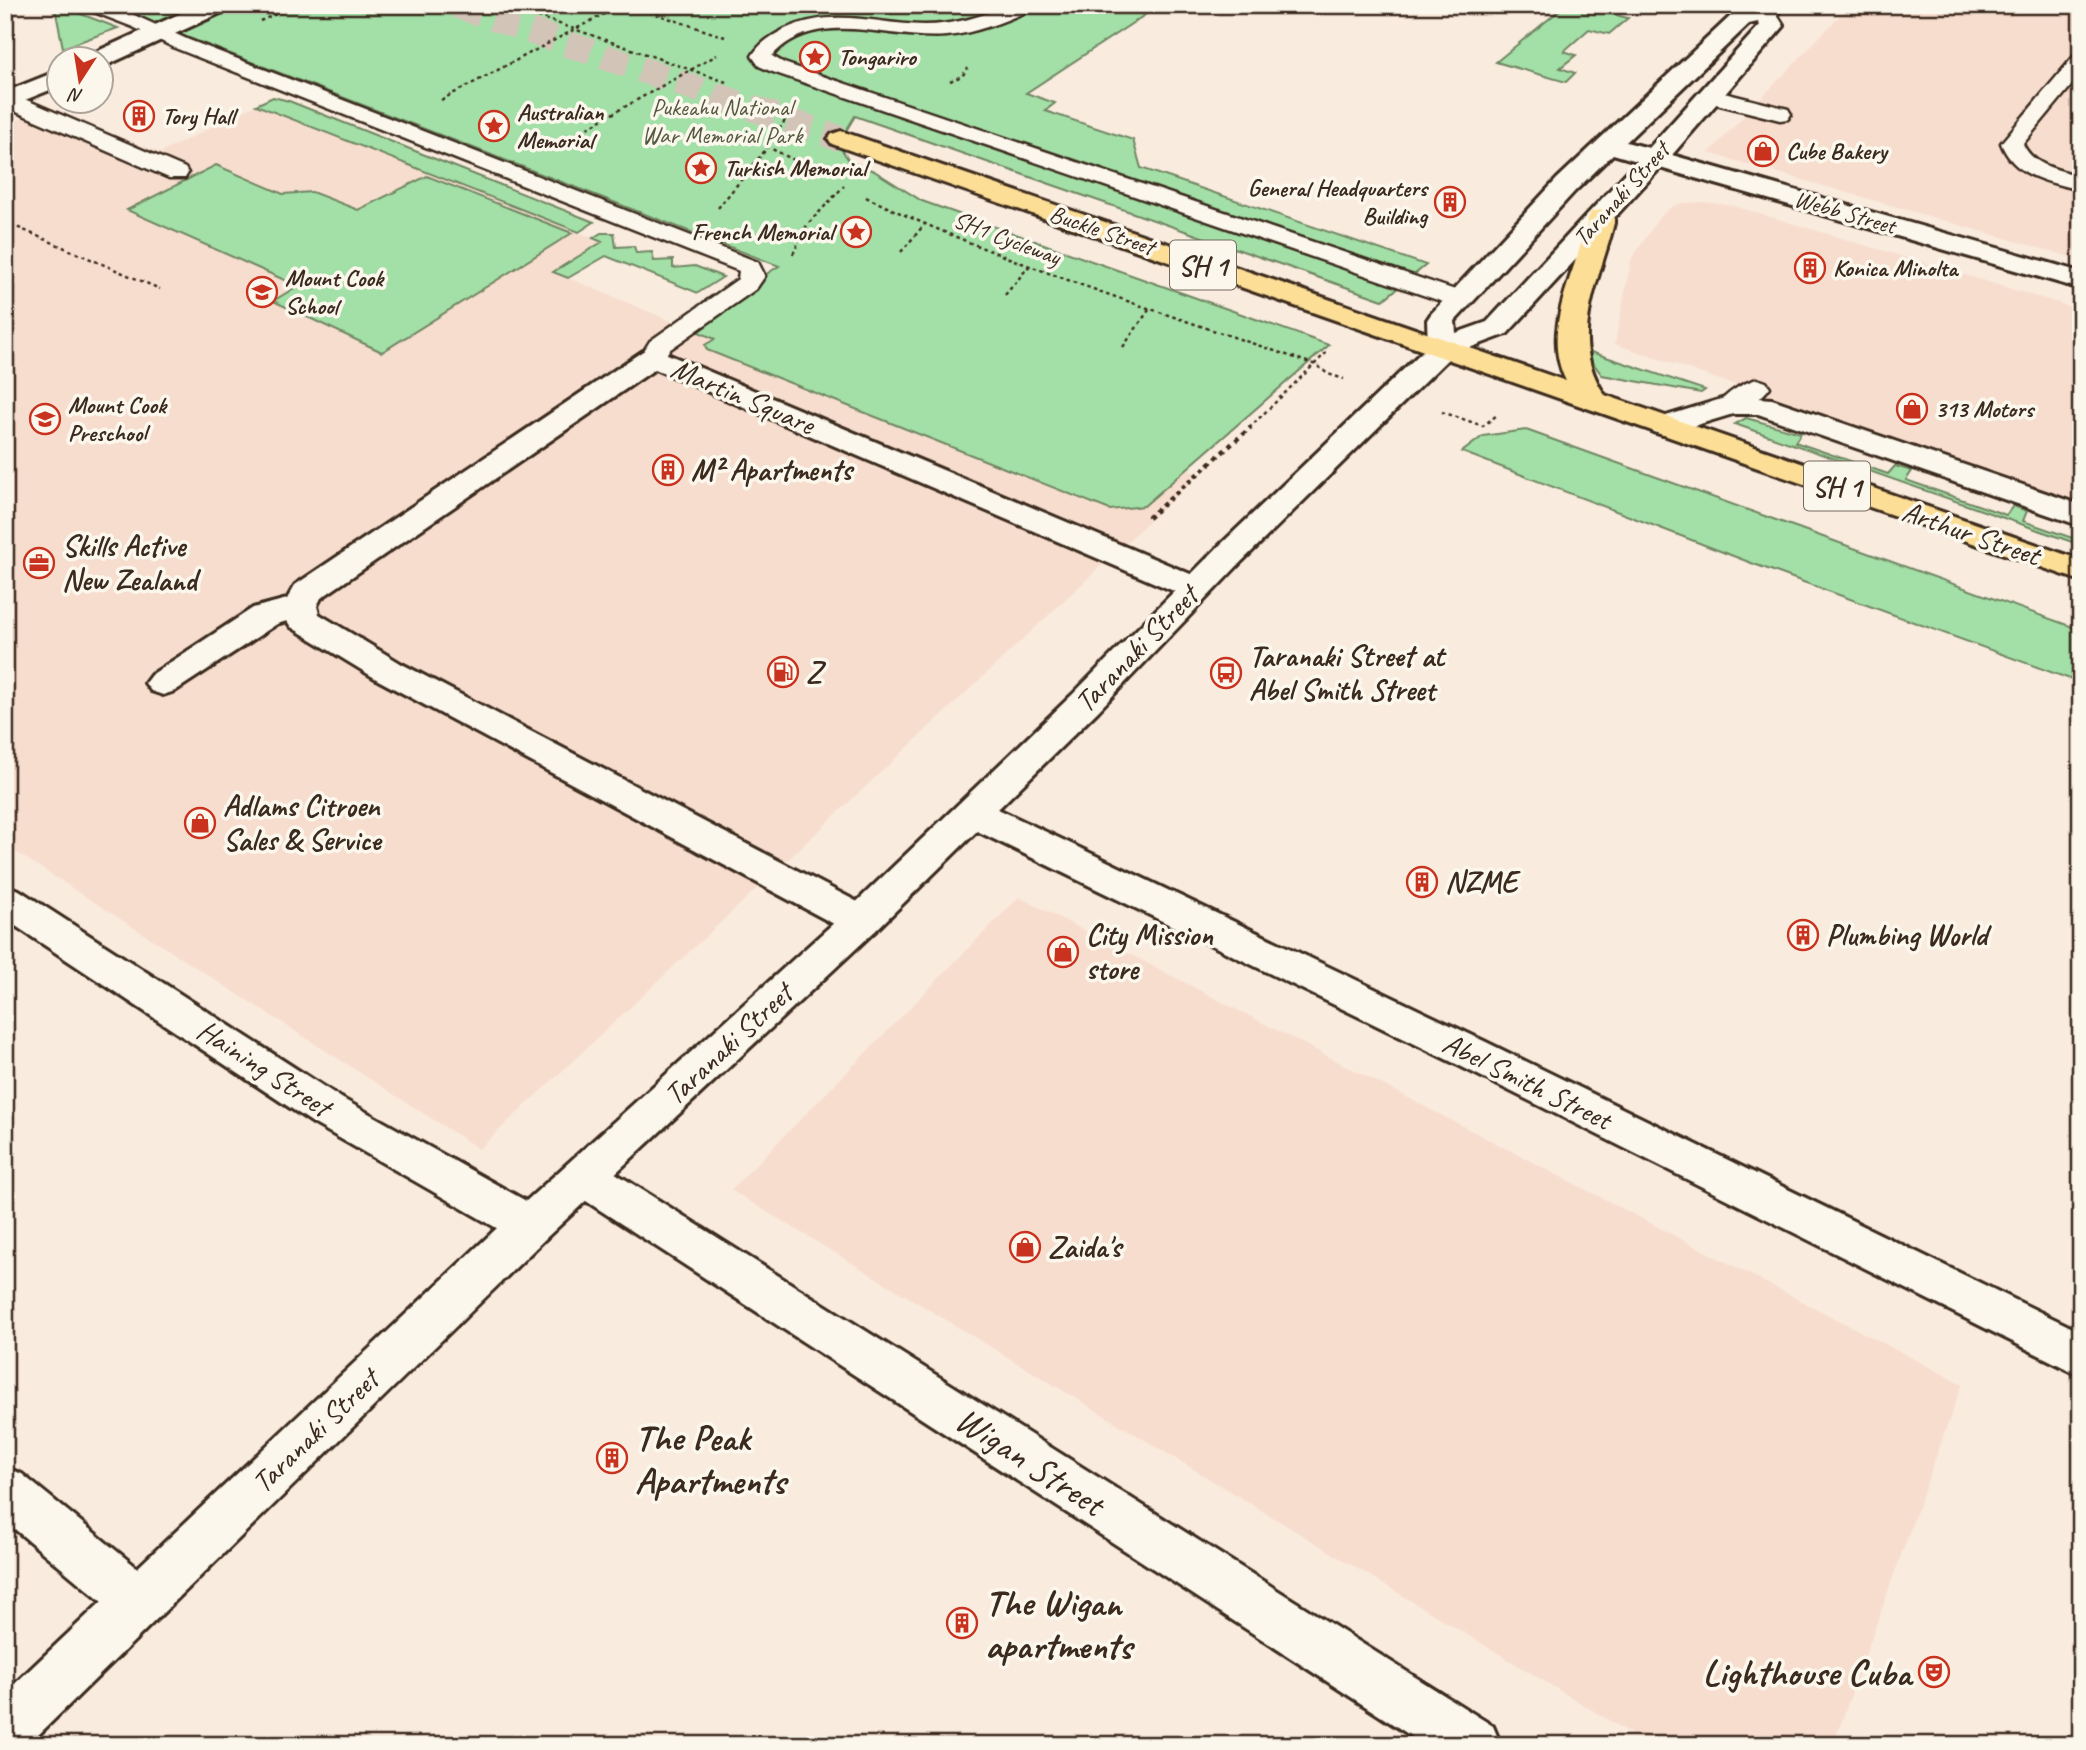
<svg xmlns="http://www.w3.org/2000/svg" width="2086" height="1750" viewBox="0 0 2086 1750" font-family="Caveat,sans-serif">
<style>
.built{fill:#f7ddce}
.green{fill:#a3e0a7;stroke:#6f8562;stroke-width:2}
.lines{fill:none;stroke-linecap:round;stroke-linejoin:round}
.highway-tunnel{stroke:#d3c4b8;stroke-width:26;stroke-dasharray:26 13;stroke-linecap:butt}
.lane-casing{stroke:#3b2a1e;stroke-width:5}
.street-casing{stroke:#3b2a1e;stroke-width:6}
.secondary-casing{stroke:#3b2a1e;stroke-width:6}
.highway-casing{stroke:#3b2a1e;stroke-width:6}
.path-far1{stroke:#3b2a1e;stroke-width:2.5;stroke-dasharray:3.5 3.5;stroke-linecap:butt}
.path{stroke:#3b2a1e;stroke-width:4.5;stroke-dasharray:4.5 4.5;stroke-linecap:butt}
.lane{fill:#fbf7ec;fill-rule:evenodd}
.street{fill:#fbf7ec;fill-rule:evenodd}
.secondary{fill:#fbf7ec;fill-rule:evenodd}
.highway{fill:#fcde96;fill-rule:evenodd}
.labels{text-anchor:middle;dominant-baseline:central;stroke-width:7;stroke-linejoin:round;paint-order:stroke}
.far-poi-label{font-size:24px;font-weight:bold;fill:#3b2a1e;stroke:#fbf7ec;text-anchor:start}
.far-park-label{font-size:24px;fill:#555840;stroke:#fbf7ec}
.far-street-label{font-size:24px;fill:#3b2a1e;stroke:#fbf7ec}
.shield{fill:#fbf7ec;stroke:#75685c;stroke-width:2}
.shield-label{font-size:28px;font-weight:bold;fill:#3b2a1e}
.street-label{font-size:30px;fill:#3b2a1e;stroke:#fbf7ec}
.poi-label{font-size:30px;font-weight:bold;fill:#3b2a1e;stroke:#fbf7ec;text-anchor:start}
.near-poi-label{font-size:37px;font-weight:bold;fill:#3b2a1e;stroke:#fbf7ec;text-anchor:start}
.near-street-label{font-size:37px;fill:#3b2a1e;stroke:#fbf7ec}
</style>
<rect width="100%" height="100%" fill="#f9ebde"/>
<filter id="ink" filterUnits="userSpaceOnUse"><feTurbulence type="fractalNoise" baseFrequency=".0143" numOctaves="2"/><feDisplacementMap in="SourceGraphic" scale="14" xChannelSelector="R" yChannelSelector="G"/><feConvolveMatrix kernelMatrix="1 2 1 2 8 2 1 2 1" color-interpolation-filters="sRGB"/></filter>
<g filter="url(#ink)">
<g class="built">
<polygon points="1850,5 2081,5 2081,260 1709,153"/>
<polygon points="256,105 603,242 554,272 707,336 760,300 1199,474 479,1149 5,845 5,126 45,108 160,153"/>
<polygon points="1703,202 1734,206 2081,310 2081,503 1615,344 1631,260 1659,218 1670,208 1682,203"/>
<polygon points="1019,897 1962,1384 1833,1745 1650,1745 731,1190"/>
</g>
<g class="green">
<polygon points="51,5 57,5 118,28 63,48 56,13"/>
<polygon points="104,5 1160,5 1026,93 1055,103 1045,111 1133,140 1141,168 1426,265 1383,300 855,116 838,144 850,162 874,171 922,201 1329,345 1144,506 1110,510 707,350 705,345 715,339 685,326 779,266"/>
<polygon points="1566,5 1592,5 1591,9 1628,18 1609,34 1589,29 1564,51 1576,55 1560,68 1575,73 1566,82 1496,62"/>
<polygon points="273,97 289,101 594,222 579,232 256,105"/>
<polygon points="216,165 283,194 312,192 358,210 427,176 572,233 382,352 273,301 298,286 127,210"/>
<polygon points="601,233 614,233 616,247 634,246 636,253 652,252 654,261 673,260 673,268 695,266 723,277 698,293 606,256 568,278 553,272 602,242 593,238"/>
<polygon points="1591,352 1705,390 1701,393 1602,375 1590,359"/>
<polygon points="1746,418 1801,433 1795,442 1888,474 1895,466 1912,471 1906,480 2006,515 2013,506 2027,511 2023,521 2081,541 2081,545 1735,424"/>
<polygon points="1526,430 2081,630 2081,683 1754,564 1462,452 1483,436"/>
</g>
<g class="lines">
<polyline class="highway-tunnel" points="456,5 841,139"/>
<g class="lane-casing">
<g id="lane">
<polygon points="83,5 112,5 189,40 758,262 765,276 756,289 669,350 662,362 653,365 644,362 640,357 650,341 738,279 739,271 175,48 133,27 86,9"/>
<path d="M 1008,5 L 1036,5 L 1033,9 C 1005,21 977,33 946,36 C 890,41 817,6 772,56 L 784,63 L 1470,295 L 1473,300 L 1470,305 L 1461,307 L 1452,305 L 770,71 L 759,66 L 752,56 C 760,43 771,36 785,29 C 835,7 873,24 924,25 C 954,25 981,17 1008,5 Z"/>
<path d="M 2081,54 L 2081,74 L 2023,144 C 2033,166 2059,170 2081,176 L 2081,190 C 2049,182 2014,177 2001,143 L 2074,56 Z"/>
<polygon points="1712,90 1788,109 1791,114 1788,119 1780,120 1704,101 1701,96 1704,91"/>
<polygon points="5,94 15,95 185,168 188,173 185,178 169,178 5,107"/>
<path d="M 1757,379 L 1766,382 L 1770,387 C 1760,401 1739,415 1722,411 L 1718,405 C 1726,393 1743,383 1757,379 Z"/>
</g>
</g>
<g class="street-casing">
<g id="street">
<polygon points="653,348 1207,581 1212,588 1207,595 1195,598 1183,595 655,369 321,598 317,606 319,614 402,664 875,911 881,921 875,931 861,935 847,931 378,680 291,627 287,621 277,624 175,691 163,695 151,691 145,683 151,675 253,608 287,599 295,585 643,351"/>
<polygon points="1731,396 1772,399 2081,505 2081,526 1758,414 1733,414 1664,435 1653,432 1649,426 1653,420"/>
<polygon points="5,886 19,890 343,1099 546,1212 552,1225 546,1238 530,1244 514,1238 313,1123 5,919"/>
<polygon points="585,1159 601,1164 1493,1726 1501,1745 1425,1745 569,1190 563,1177 569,1164"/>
<polygon points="5,1467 22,1474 156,1583 164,1600 156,1617 138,1625 120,1617 5,1521"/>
</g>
</g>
<g class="secondary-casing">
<g id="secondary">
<polygon points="199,5 230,5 227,10 107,65 102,66 102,60 86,60 89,55"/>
<path d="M 1760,5 L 1784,5 L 1777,15 L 1784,26 L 1672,155 L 2081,272 L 2081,289 L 1660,168 L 1507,334 L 1453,354 L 1241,562 L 1098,711 L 998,809 L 1486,1042 L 2081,1332 L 2081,1376 L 1456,1064 L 977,831 L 875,931 L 546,1238 L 28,1745 L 5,1745 L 5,1693 L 514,1212 L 847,911 L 1072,695 L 1217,548 L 1428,346 L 1427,320 L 1431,314 L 1557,179 L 1734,13 L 1757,8 ZM 1758,22 L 1760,25 L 1649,148 L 1626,142 L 1749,24 ZM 1613,154 L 1637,161 L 1487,322 L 1456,333 L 1455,321 L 1575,191 Z"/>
<polygon points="60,70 60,86 5,108 5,92"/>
</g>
</g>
<g class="highway-casing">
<path id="highway" d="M 841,131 L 1566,381 C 1539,328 1578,270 1588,218 L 1591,212 L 1601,210 L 1611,212 L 1614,218 L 1614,223 C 1600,281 1566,339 1605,395 L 2081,560 L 2081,581 L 832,144 L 828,139 L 832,134 Z"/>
</g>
<g class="path-far1">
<polyline points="442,5 449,9"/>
<polyline points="505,5 726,82"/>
<polyline points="629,5 725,37"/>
<polyline points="260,21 297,5"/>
<polyline points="950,81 962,76 968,68"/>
<polyline points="441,100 621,5"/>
<polyline points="557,145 717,55"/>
<polyline points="768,147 789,114"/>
<path d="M 866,197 C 1010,266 1165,313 1316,365 L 1328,374 L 1344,379"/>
<polyline points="718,208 768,147 802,164"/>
<polyline points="5,222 160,289"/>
<polyline points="901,252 924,225"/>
<polyline points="793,254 807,225 844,186"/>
<polyline points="1005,295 1030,265"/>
<polyline points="1123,347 1151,307"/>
<polyline points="1442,412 1483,426 1497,415"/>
<polyline points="1249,428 1326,353"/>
</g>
<polyline class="path" points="1148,518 1251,427"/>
<use href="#lane" class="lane"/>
<use href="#street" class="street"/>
<use href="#secondary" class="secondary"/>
<use href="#highway" class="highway"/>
</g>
</g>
<defs>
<g id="sight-ring" transform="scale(1.575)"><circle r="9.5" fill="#fbf7ec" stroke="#c8321e" stroke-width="1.5"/><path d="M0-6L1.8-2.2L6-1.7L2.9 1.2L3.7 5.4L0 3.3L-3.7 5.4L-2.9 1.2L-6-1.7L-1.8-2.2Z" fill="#c8321e"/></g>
<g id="building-ring" transform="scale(1.575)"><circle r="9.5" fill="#fbf7ec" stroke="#c8321e" stroke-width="1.5"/><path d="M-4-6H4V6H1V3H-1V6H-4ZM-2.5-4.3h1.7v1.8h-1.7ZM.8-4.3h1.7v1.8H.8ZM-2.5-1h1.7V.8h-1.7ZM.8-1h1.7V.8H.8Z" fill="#c8321e"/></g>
<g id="shop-ring" transform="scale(1.575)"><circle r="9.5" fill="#fbf7ec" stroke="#c8321e" stroke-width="1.5"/><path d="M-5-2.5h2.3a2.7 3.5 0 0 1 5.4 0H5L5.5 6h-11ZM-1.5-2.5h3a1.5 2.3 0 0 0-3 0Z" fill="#c8321e"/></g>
<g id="school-ring" transform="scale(1.575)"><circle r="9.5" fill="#fbf7ec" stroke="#c8321e" stroke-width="1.5"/><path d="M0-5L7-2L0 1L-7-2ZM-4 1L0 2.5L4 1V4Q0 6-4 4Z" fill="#c8321e"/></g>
<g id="office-ring" transform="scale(1.575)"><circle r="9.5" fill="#fbf7ec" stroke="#c8321e" stroke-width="1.5"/><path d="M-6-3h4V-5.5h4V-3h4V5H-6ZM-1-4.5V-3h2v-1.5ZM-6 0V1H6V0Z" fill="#c8321e"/></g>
<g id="fuel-ring" transform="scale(1.575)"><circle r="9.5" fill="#fbf7ec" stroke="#c8321e" stroke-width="1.5"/><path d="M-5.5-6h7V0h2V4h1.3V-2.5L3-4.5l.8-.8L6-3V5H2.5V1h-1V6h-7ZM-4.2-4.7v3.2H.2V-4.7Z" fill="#c8321e"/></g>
<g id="bus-ring" transform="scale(1.575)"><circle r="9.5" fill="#fbf7ec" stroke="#c8321e" stroke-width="1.5"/><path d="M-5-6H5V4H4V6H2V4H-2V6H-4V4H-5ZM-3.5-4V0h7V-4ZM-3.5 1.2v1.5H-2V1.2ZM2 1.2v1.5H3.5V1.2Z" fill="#c8321e"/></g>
<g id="theatre-ring" transform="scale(1.575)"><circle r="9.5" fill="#fbf7ec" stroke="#c8321e" stroke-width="1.5"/><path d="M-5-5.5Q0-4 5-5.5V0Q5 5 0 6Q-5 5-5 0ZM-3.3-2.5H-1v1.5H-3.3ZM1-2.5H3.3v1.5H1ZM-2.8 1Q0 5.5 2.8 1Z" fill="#c8321e"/></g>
</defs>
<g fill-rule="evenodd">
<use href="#sight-ring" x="815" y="57"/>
<use href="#building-ring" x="139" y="116"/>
<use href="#sight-ring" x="494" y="126"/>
<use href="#shop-ring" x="1763" y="151"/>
<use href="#sight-ring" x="701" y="168"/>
<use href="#building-ring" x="1450" y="202"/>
<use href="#sight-ring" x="856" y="232"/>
<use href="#building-ring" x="1810" y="268"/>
<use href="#school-ring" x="262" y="292"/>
<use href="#shop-ring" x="1912" y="409"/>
<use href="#school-ring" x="45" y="419"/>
<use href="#building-ring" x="668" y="470"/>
<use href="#office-ring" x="39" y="563"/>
<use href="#fuel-ring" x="783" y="672"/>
<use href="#bus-ring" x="1226" y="673"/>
<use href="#shop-ring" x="200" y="823"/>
<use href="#building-ring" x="1422" y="882"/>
<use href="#building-ring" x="1803" y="935"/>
<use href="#shop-ring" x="1063" y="952"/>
<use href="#shop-ring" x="1025" y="1247"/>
<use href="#building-ring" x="612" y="1458"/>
<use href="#building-ring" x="962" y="1623"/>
<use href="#theatre-ring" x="1934" y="1672"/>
</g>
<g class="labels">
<g class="far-poi-label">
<text x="838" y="57">Tongariro</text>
<text x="517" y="112">Australian<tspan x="517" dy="28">Memorial</tspan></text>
<text x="162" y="116">Tory Hall</text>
<text x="1786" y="151">Cube Bakery</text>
<text x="724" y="168">Turkish Memorial</text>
<text x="1427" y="188" text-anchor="end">General Headquarters<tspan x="1427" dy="28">Building</tspan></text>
<text x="833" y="232" text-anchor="end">French Memorial</text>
<text x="1833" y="268">Konica Minolta</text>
<text x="285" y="278">Mount Cook<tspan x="285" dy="28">School</tspan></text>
<text x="68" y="405">Mount Cook<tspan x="68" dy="28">Preschool</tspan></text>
<text x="1935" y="409">313 Motors</text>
</g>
<g class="far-park-label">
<text x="722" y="107">Pukeahu National<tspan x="722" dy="28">War Memorial Park</tspan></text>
</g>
<g class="far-street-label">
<text transform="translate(1621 194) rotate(-48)">Taranaki Street</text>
<text transform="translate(1845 212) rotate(16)">Webb Street</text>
<text transform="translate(1102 230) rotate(19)">Buckle Street</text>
<text transform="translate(1007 238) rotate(21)">SH1 Cycleway</text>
</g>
<g class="shield">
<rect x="1170" y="240.5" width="66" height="49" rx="5"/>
<rect x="1804" y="461.5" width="66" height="49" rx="5"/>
</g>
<g class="shield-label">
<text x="1203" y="265">SH 1</text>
<text x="1837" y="486">SH 1</text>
</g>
<g class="street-label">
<text transform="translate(743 396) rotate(23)">Martin Square</text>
<text transform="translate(1971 533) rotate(19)">Arthur Street</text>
<text transform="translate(1136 649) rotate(-46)">Taranaki Street</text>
<text transform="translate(728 1044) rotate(-43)">Taranaki Street</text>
<text transform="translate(264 1068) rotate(33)">Haining Street</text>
<text transform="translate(1527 1081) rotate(26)">Abel Smith Street</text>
<text transform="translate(315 1431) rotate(-44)">Taranaki Street</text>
</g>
<g class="poi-label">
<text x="691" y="470">M² Apartments</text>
<text x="62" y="546">Skills Active<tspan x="62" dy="34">New Zealand</tspan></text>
<text x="1249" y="656">Taranaki Street at<tspan x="1249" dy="34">Abel Smith Street</tspan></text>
<text x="806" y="672">Z</text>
<text x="223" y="806">Adlams Citroen<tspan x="223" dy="34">Sales &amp; Service</tspan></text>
<text x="1445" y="882">NZME</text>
<text x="1086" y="935">City Mission<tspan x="1086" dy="34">store</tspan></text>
<text x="1826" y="935">Plumbing World</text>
<text x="1048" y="1247">Zaida's</text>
</g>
<g class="near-poi-label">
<text x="635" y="1437">The Peak<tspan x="635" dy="43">Apartments</tspan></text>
<text x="985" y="1602">The Wigan<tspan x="985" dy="43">apartments</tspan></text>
<text x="1911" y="1672" text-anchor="end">Lighthouse Cuba</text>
</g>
<g class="near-street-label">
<text transform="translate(1030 1461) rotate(33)">Wigan Street</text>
</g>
</g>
<rect width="2086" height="1750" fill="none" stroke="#fbf7ec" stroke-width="28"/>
<rect x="14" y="14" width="2058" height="1722" fill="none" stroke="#3b2a1e" stroke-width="2.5" filter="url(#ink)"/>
<g transform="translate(80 80) rotate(192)"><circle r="33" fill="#fbf7ec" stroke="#aea59a" stroke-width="2"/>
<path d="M0-5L12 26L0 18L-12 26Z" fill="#c8321e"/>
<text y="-10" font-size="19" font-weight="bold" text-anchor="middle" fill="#3b2a1e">N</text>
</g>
</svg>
